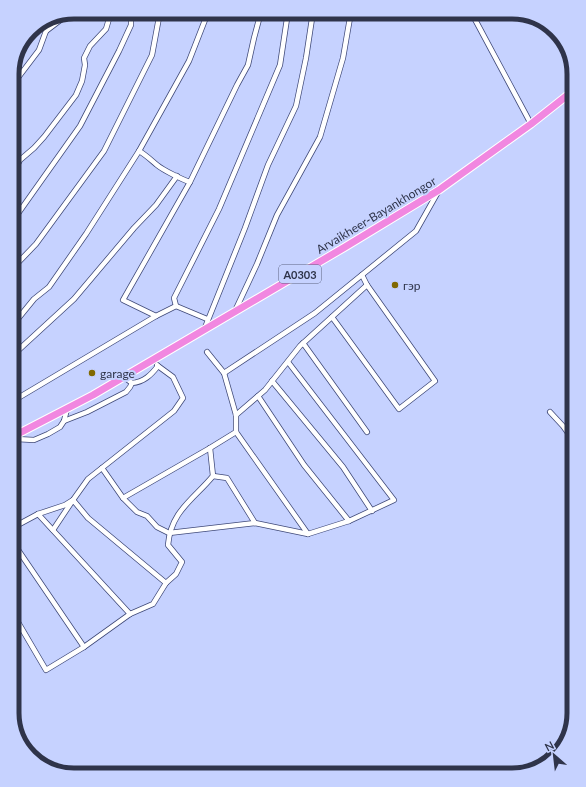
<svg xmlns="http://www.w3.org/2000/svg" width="586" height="787" viewBox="0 0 586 787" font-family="Lato,sans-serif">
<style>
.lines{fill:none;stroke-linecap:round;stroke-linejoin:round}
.minor-casing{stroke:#404a79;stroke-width:6}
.highway-casing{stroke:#fff;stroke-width:9}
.minor{stroke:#fff;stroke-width:4.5}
.highway{stroke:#f187e0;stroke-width:7}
.poi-dot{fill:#816901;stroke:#c6d2ff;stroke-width:1.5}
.labels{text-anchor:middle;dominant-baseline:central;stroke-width:4;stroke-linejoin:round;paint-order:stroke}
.shield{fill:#c6d2ff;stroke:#5c6380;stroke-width:1}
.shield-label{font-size:11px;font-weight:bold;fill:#2f344a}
.street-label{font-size:12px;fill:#2f344a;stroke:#c6d2ff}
.poi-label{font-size:12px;fill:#2f344a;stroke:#c6d2ff;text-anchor:start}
.rim{fill:none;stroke:#2f344a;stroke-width:5}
</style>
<rect width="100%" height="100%" fill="#c6d2ff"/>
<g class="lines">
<g class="minor-casing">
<g id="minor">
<polyline points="471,12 531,124"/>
<polyline points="46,31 63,18 80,12"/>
<polyline points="18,77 20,54"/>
<polyline points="12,81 17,79 39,50 46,31 47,22"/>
<path d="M 139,151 C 146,155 151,160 157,165 C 163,170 183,180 190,182"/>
<polyline points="12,175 20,160 34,148 44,137 76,95 82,81 85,65 84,58 90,46 106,29 111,12"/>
<polyline points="12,222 80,126 119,51 131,25 131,12"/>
<polyline points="12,269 36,244 104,151 152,55 160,12"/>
<polyline points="176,306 174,298 219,209 280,65 288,12"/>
<polyline points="235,311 257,264 277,215 320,137 343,58 351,12"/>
<polyline points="156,316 123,300 190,182 237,85 248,65 254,38 261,12"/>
<polyline points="332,317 399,409 435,381 367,285 362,275"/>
<polyline points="12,326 34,299 49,287 86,234 139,151 189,61 205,20 207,12"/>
<polyline points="204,330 245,228 268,165 296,106 306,58 313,12"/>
<polyline points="303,343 367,432"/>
<polyline points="12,356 74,299 134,228 156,205 177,176"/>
<polyline points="224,373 315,313 416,231 438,192"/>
<path d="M 124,377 L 132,383 C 144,382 151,375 158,366 L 157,365"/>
<polyline points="272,381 343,467 372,511"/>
<polyline points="258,396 304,465 349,521"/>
<polyline points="13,401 156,316 176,306 207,319"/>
<polyline points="550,412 563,426 568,433 574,460"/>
<polyline points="236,415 265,390 300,346 367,285"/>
<polyline points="64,421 87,412 126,392 130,387 132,383"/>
<polyline points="236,432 308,534"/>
<polyline points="16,439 34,440 48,434 60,427 64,421 67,409"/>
<polyline points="12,449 16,438"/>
<polyline points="102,468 123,498 137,512 147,516 157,527 169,533 255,523 308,534 349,521 394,500 288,362"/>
<polyline points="213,476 227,478 255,523"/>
<polyline points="123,498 210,448 236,432 236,415 224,373 207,352"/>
<polyline points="38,514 130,614"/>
<polyline points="12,528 38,514 65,505 73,500 88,479 174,411 183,398 173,377 158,366"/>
<polyline points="53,530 73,500 88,518 166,583"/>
<polyline points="12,541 84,647"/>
<path d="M 12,612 L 46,670 L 84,647 L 130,614 L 153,604 L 166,583 L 176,574 L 182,562 L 168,545 C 171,511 193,500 213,476 L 210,448"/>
<polyline points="12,687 14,689"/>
</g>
</g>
<g class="highway-casing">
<polyline id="highway" points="12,437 93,395 345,247 439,190 531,124 574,90"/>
</g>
<use href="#minor" class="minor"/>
<use href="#highway" class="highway"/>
</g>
<g class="poi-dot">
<circle cx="395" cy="285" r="4"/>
<circle cx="92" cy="373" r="4"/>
</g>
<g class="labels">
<rect class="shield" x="279" y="265" width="42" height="18" rx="3"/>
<g class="shield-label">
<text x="300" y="274">A0303</text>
</g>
<g class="street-label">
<text transform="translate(376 215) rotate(-31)">Arvaikheer-Bayankhongor</text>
</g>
<g class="poi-label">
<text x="403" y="285">гэр</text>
<text x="100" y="373">garage</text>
</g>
</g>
<path d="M0 0H586V787H0ZM74 19H512A55 55 0 0 1 567 74V713A55 55 0 0 1 512 768H74A55 55 0 0 1 19 713V74A55 55 0 0 1 74 19Z" fill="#c6d2ff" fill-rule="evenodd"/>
<path class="rim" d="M74 19H512A55 55 0 0 1 567 74V713A55 55 0 0 1 512 768H74A55 55 0 0 1 19 713V74A55 55 0 0 1 74 19Z"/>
<g transform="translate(554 755) rotate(332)" stroke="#c6d2ff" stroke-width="3" paint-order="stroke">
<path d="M0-3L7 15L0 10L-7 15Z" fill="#2f344a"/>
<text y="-6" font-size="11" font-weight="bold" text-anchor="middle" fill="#2f344a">N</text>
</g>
</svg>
